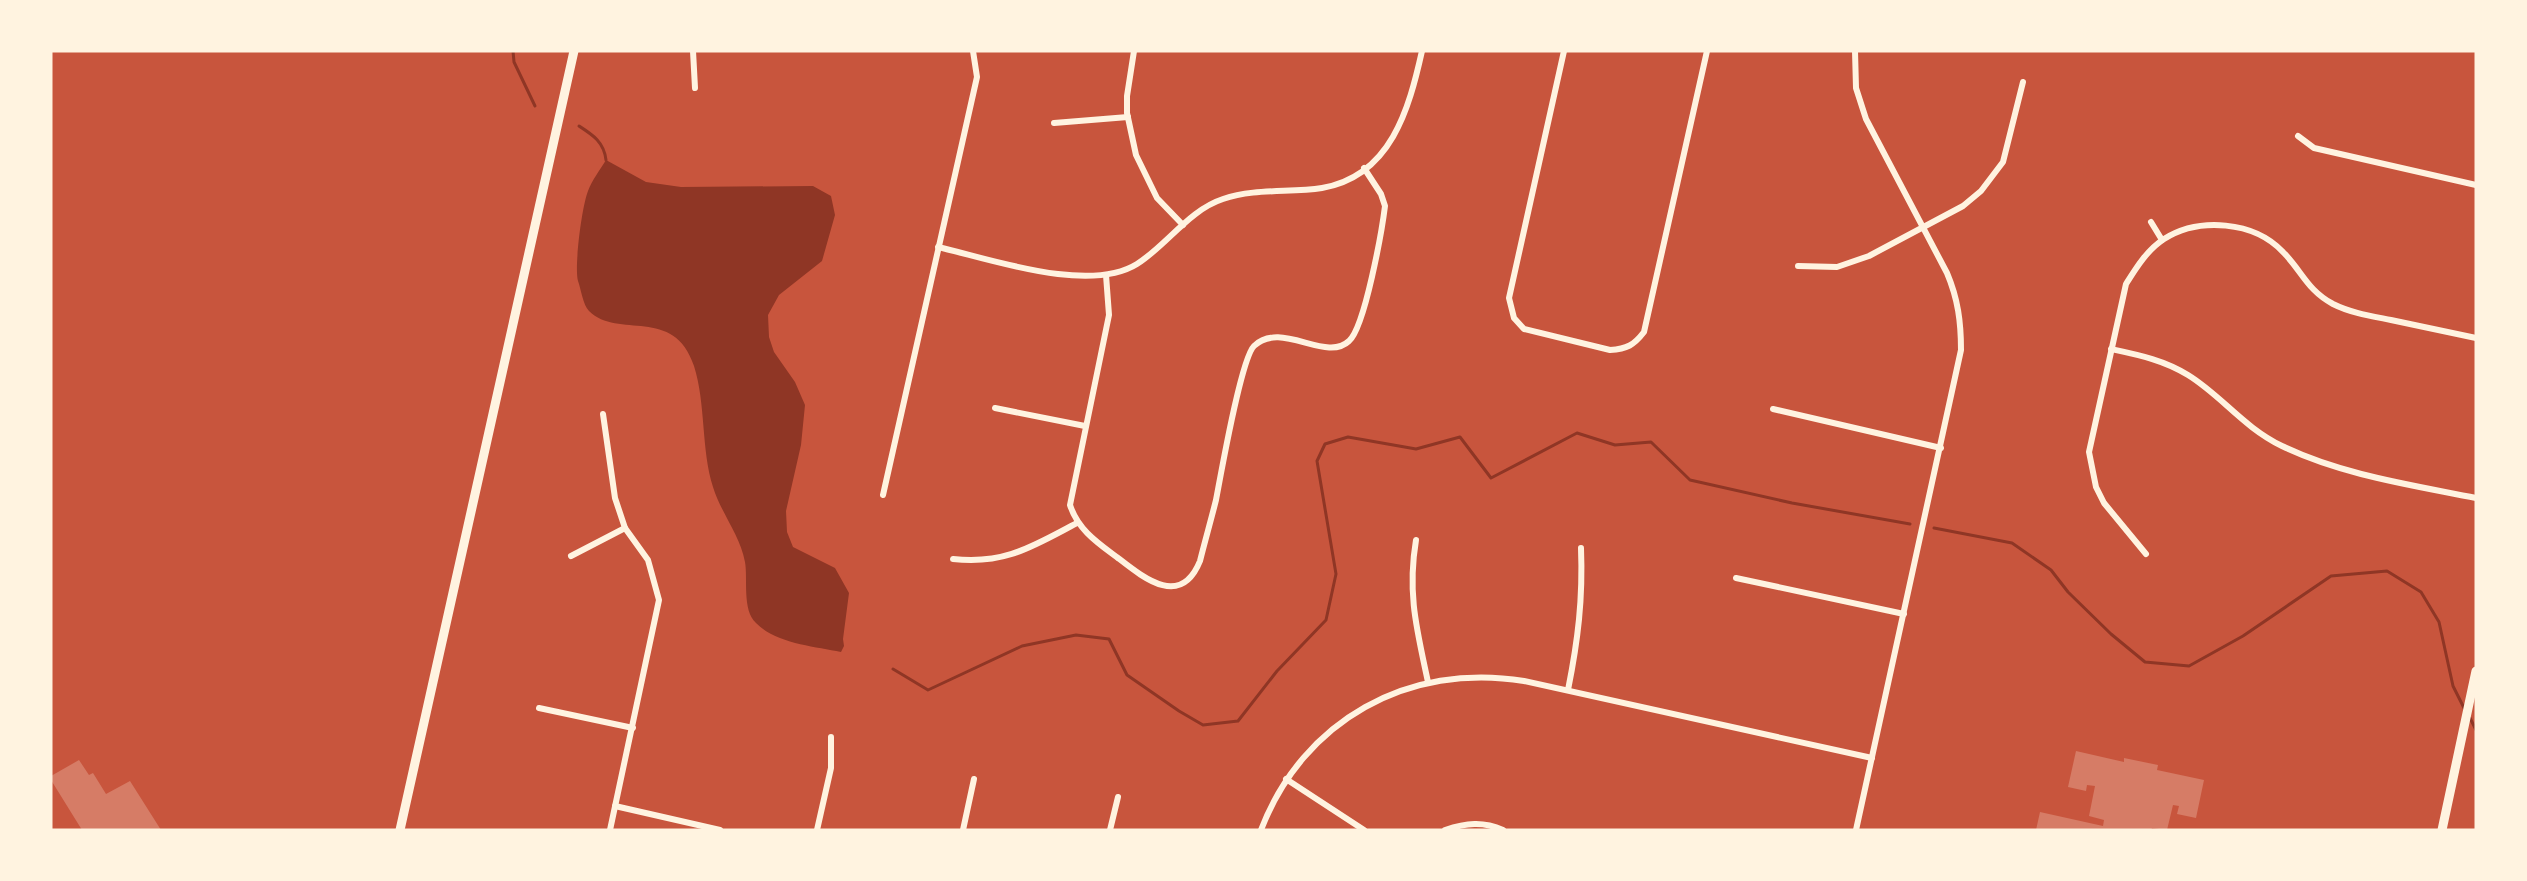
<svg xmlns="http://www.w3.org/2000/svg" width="2527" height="881" viewBox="0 0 2527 881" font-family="'PT Serif',serif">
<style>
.water{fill:#8f3625}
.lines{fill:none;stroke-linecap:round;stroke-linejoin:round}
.stream{stroke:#8f3625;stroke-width:3}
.building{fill:#d67c66}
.minor{stroke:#fff3e0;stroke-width:6}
.secondary{stroke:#fff3e0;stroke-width:9}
</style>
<rect width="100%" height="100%" fill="#c8553d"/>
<path class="water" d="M 606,160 L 646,182 L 681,187 L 813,186 L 831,196 L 835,215 L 822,261 L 779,295 L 768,315 L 769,337 L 774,352 L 795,382 L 805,405 L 801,445 L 786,511 L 787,532 L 793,547 L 835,568 L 849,593 L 843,639 L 844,646 L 841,652 C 814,646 777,644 756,623 C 742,610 748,579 745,562 C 740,535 721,513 713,487 C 701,449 706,404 694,366 C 674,305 618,340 589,311 C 583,305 581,289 578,281 C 574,267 582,206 588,191 C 592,180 600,170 606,160 Z"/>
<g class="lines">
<g class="stream">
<polyline points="513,51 514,62 535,106"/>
<path d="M 579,126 C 593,135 604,142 606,160"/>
<polyline points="1934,528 2012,543 2051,570 2068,592 2111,634 2145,662 2189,666 2243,636 2331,576 2387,571 2421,592 2439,622 2453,686 2465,710"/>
<polyline points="893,669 928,690 1022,646 1076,635 1109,639 1127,675 1179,711 1203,725 1238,721 1277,671 1326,620 1336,574 1317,461 1325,444 1348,437 1416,449 1460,437 1491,478 1577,433 1615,445 1651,442 1690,480 1792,503 1910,524"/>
<polyline points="2470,718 2476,730"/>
</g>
</g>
<g class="building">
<polygon points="2076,751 2124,762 2124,758 2158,765 2157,770 2204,780 2196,818 2177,814 2179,806 2173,805 2167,830 2152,828 2151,830 2036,830 2040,812 2103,826 2104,820 2089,816 2095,786 2087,785 2086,791 2068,787"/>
<polygon points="79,760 89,775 93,773 106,794 130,781 161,830 82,830 51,780 51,776"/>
</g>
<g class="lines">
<g class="minor">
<polyline points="693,51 695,88"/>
<polyline points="1134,51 1127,96 1127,113 1136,155 1157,198 1183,225"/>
<path d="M 1564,51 L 1509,298 L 1514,318 L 1524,329 L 1610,350 C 1627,349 1634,345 1644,332 L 1707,51"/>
<path d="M 1855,51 L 1856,88 L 1866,119 L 1947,273 C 1958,299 1961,322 1961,350 L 1856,830"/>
<polyline points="1054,123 1128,117"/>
<polyline points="2298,136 2314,148 2476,185"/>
<polyline points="2151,222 2162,240"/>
<path d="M 938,247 C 990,259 1089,294 1137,264 C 1167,245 1189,210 1223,199 C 1255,188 1289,193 1322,188 C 1391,176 1409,109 1422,51"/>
<polyline points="1798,266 1837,267 1869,256 1963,206 1981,191 2003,162 2023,82"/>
<path d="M 1106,275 L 1109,315 L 1070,505 C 1078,530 1098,543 1118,558 C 1145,579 1181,608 1200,561 C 1205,541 1211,520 1216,500 C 1221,474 1241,359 1254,346 C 1281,320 1326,363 1349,341 C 1365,327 1382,230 1385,206 L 1381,194 L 1364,168"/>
<path d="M 2111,349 C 2139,355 2164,360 2188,375 C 2222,396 2243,427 2282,446 C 2342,475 2412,485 2476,498"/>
<polyline points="995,408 1085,426"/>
<polyline points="1773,409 1941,448"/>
<polyline points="603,414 615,498 625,528 648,560 659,600 610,830"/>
<polyline points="883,495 977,77 973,51"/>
<path d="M 1416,540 C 1407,594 1417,630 1428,682"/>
<path d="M 2146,554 L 2104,503 L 2096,487 L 2089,452 L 2126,284 C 2136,268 2147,250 2164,239 C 2199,217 2254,221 2283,252 C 2302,271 2307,290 2333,304 C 2351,313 2371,316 2391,320 C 2419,326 2448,332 2476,338"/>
<polyline points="571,556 625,528"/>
<path d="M 953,559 C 1005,565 1033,546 1077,523"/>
<polyline points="1736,578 1904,614"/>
<path d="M 1568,690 C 1578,640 1583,599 1581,548"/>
<polyline points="539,708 633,728"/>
<polyline points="1286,779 1364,830"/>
<polyline points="615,806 720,830"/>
<polyline points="817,830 831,768 831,737"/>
<polyline points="963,830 974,779"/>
<polyline points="1110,830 1118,797"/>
<path d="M 1261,830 C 1303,720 1409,662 1524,681 L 1872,758"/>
<path d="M 1445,830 C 1466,823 1483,821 1503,830"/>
</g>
<g class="secondary">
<polyline points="400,830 574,51"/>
<polyline points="2442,830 2476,671"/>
</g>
</g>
<rect width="2527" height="881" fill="none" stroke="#fff3e0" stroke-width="105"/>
</svg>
